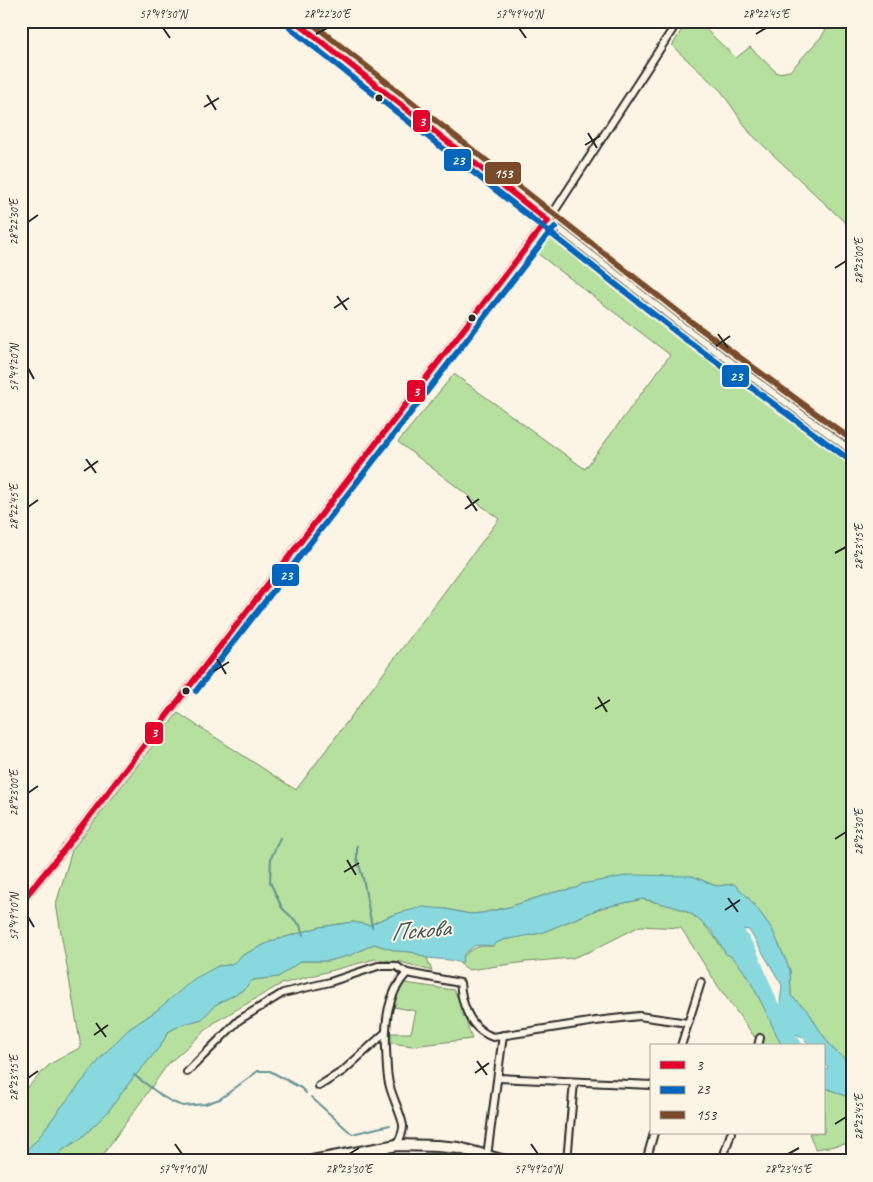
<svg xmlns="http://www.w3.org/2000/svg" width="873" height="1182" viewBox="0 0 873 1182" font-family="Caveat,sans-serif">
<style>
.green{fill:#b6e09d;stroke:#708664}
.water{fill:#88d9de;stroke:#639396;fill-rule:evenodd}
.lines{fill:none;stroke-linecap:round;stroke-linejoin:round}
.stream{stroke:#639396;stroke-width:2}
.river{stroke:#88d9de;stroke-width:11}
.street-casing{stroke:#2b2b2b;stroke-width:10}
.primary-casing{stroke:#2b2b2b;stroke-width:14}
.street{stroke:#fcf5e5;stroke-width:6}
.primary{stroke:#fcf5e5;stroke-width:10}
.bus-1-casing{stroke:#fcf5e5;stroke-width:10}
.bus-2-casing{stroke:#fcf5e5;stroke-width:10}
.bus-3-casing{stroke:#fcf5e5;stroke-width:10}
.bus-1{stroke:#e4002b;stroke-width:6}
.bus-2{stroke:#0065bd;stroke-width:6}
.bus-3{stroke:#7a4b2a;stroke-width:6}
.ticks{fill:none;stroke:#2b2b2b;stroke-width:2}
.bus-dot{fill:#2b2b2b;stroke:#fcf5e5;stroke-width:2}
.labels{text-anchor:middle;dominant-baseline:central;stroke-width:4;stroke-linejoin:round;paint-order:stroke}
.water-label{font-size:25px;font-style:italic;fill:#425658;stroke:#fcf5e5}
.line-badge{stroke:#fcf5e5;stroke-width:2}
.badge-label{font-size:14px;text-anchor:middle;font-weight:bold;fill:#fff}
.neatline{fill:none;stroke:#2b2b2b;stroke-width:2}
.ticks-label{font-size:12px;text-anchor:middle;fill:#2b2b2b}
</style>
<rect width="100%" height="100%" fill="#fcf5e5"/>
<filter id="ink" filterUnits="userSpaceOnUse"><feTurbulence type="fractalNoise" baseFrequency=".02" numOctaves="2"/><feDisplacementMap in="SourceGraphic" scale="10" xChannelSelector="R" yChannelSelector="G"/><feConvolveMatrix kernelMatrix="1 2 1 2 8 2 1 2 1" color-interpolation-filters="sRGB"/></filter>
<g filter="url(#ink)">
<g class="green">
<polygon points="687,21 697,21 736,58 750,47 777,73 790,71 822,36 831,21 852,21 852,229 750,133 721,91 672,46"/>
<polygon points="547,233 552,233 852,459 852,1065 833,1049 820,1031 808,1011 791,996 790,970 772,929 759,911 746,895 734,884 716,886 692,876 582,884 576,888 551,893 509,907 482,913 470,914 446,909 395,914 369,925 353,922 320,927 272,941 241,956 236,962 229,965 218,966 156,1011 128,1030 106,1052 59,1110 36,1141 21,1155 21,1094 50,1064 81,1047 56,904 72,850 178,713 296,790 499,519 398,442 454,374 585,469 670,355 533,250"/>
<path d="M 643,899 C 656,903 673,905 685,911 C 704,920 715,937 726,954 C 744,958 773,1027 782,1046 L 761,1046 L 718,986 L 681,928 L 640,926 L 591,951 L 572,958 L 526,962 L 469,970 L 459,963 C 467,950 476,945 492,946 L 496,943 L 503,940 L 541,933 L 601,908 Z"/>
<polygon points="374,944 397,951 412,952 427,958 432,971 401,962 375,959 281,984 215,1022 168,1064 99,1160 52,1161 63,1150 81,1138 107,1113 132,1079 144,1066 161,1045 168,1032 181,1025 202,1019 215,1005 243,990 253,980 278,977 301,961 328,961 351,955"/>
<polygon points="405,983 454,990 460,1002 472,1039 412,1046 391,1043 391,1033 411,1033 416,1011 394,1007 395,997"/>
<polygon points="824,1087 852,1099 852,1143 815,1149 809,1133 824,1133"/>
</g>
<path class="water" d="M 631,875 L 692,876 L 716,886 L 734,884 L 746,895 L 759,911 L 772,929 L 790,970 L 791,996 L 808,1011 L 820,1031 L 833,1049 L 852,1065 L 852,1099 L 824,1087 L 824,1070 L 828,1068 L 824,1063 L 824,1046 L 811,1046 L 801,1036 L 793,1033 L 791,1035 L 796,1046 L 782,1046 C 772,1027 745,959 726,954 L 712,931 L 696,917 L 686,911 L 675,907 L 643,899 L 601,908 L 541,933 L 503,940 L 496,943 L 492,946 L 482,945 L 474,946 L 464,954 L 462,963 L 450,960 L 427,958 L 412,952 L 397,951 L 374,944 L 351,955 L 328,961 L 301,961 L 278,977 L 253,980 L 243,990 L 215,1005 L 202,1019 L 181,1025 L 168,1032 L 161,1045 L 144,1066 L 132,1079 L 107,1113 L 81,1138 L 63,1150 L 52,1161 L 21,1161 L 21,1155 L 36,1141 L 59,1110 L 106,1052 L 128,1030 L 156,1011 L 194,979 L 218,966 L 229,965 L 236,962 L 241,956 L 272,941 L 320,927 L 353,922 L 369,925 L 395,914 L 423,907 L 446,909 L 470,914 L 482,913 L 509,907 L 551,893 L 576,888 L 582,884 ZM 742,929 L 749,930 L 782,985 L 780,1003 L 778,1005 L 774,1004 L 770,1001 L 765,988 L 764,979 L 760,972 L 758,962 L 752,954 L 743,947 L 742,943 Z"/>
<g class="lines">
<g class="stream">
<polyline points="280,838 271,858 270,882 282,908 300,925 303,935"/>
<polyline points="357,846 357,859 363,878 372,927"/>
<polyline points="134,1075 162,1096 172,1102 183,1106 205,1104 220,1099 258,1071 270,1071 301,1088 306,1093"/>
<polyline points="311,1097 352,1134 390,1125"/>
</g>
<g class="river">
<polyline points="735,926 751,951 777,1015"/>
<polyline points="786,1028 797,1046"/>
</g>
<g class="street-casing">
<g id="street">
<polyline points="295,21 685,328 852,451"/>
<polyline points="21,902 63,851 539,231 548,221 678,21"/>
<polyline points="681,1046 701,982"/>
<polyline points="758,1046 760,1038"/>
<polyline points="187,1072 239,1020 283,993 330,982 378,966 396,966 407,973"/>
<polyline points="498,1078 652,1085"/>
<polyline points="319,1086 343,1071 385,1033"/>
<path d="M 397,1145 C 399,1140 403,1133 403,1127 C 404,1121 392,1096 390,1087 C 386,1075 387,1062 386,1049 C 385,1022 387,994 407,973 L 460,983 C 462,1005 470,1029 493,1037 L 596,1021 L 639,1016 L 688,1023"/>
<polyline points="487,1156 503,1035"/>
<polyline points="567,1161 574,1082"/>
<polyline points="646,1161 654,1133"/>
<polyline points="722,1161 731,1133"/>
</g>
</g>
<g class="primary-casing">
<polyline id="primary" points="312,1161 397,1145 437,1146 459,1148 505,1161"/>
</g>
<use href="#street" class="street"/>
<use href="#primary" class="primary"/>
<g class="bus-1-casing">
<g id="bus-1">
<polyline points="295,21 548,221"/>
<polyline points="21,902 63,851 539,231 548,221"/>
</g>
</g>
<g class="bus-2-casing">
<g id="bus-2">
<polyline points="290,28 680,335 847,458"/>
<polyline points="196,691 546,237 555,227"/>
</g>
</g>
<g class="bus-3-casing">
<polyline id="bus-3" points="309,21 690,321 852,440"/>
</g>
<use href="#bus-1" class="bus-1"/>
<use href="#bus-2" class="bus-2"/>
<use href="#bus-3" class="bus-3"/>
</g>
</g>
<path class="ticks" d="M 163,28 L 170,38M 519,28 L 526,38M 316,34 L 327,28M 756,34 L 766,28M 207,95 L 216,110M 204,107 L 219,98M 588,133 L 597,148M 585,145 L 600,136M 28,222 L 38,215M 835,268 L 846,261M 337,296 L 347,310M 334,308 L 349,298M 718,334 L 728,348M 716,346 L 730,336M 28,368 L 34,379M 86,459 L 96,473M 84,471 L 98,461M 467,496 L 477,511M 28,507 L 38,500M 465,509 L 479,499M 835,553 L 846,547M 217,659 L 226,674M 214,671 L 229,662M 598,697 L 607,712M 595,709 L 610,700M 28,793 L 38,786M 835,839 L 846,832M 347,860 L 356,875M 344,872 L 359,863M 728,898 L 738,912M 725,910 L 740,900M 28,917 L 34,927M 96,1023 L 106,1037M 94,1035 L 108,1025M 477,1061 L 487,1075M 475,1073 L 489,1063M 28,1078 L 38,1071M 835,1124 L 846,1117M 175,1144 L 182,1154M 531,1144 L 538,1154M 349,1154 L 359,1148M 788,1154 L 799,1148"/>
<g class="bus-dot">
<circle cx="379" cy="98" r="4.5"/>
<circle cx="472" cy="318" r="4.5"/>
<circle cx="186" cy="691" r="4.5"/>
</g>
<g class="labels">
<g class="water-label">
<text transform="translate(420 930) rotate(-5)">Пскова</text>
</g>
</g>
<g class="line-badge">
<rect x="412" y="109" width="19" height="24" rx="5" fill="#e4002b"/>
<rect x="443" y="148" width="29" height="24" rx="5" fill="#0065bd"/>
<rect x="484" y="161" width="38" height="24" rx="5" fill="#7a4b2a"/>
<rect x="721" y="364" width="29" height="24" rx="5" fill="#0065bd"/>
<rect x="406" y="379" width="20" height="24" rx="5" fill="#e4002b"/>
<rect x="271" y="563" width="29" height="24" rx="5" fill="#0065bd"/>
<rect x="144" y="721" width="20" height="24" rx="5" fill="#e4002b"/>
</g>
<g class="badge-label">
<text x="422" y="126">3</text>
<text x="458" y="165">23</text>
<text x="503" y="178">153</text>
<text x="736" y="381">23</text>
<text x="416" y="396">3</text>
<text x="286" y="580">23</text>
<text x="154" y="737">3</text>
</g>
<rect width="873" height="1182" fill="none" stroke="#fcf5e5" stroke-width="55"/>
<rect x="650" y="1044" width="175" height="90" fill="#fcf5e5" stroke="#a8a49b"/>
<rect x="660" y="1061" width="25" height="8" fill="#e4002b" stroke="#a8a49b"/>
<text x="696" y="1070" font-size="15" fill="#2b2b2b">3</text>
<rect x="660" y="1086" width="25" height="8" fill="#0065bd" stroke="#a8a49b"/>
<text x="696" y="1094" font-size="15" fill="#2b2b2b">23</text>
<rect x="660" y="1111" width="25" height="8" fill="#7a4b2a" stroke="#a8a49b"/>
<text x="696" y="1120" font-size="15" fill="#2b2b2b">153</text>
<rect x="28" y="28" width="818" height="1126" class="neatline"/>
<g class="ticks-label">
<text x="163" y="18">57°49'30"N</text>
<text x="327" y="18">28°22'30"E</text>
<text x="519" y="18">57°49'40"N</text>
<text x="766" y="18">28°22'45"E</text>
<text transform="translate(14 222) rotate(-90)" y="4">28°22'30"E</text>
<text transform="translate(859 261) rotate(-90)" y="4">28°23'00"E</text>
<text transform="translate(14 368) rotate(-90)" y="4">57°49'20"N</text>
<text transform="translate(14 507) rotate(-90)" y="4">28°22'45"E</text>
<text transform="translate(859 547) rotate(-90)" y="4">28°23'15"E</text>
<text transform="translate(14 793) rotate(-90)" y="4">28°23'00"E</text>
<text transform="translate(859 832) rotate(-90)" y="4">28°23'30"E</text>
<text transform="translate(14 917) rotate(-90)" y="4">57°49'10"N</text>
<text transform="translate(14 1078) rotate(-90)" y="4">28°23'15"E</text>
<text transform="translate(859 1117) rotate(-90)" y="4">28°23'45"E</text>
<text x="182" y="1173">57°49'10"N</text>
<text x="349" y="1173">28°23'30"E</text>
<text x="538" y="1173">57°49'20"N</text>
<text x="788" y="1173">28°23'45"E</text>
</g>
</svg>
